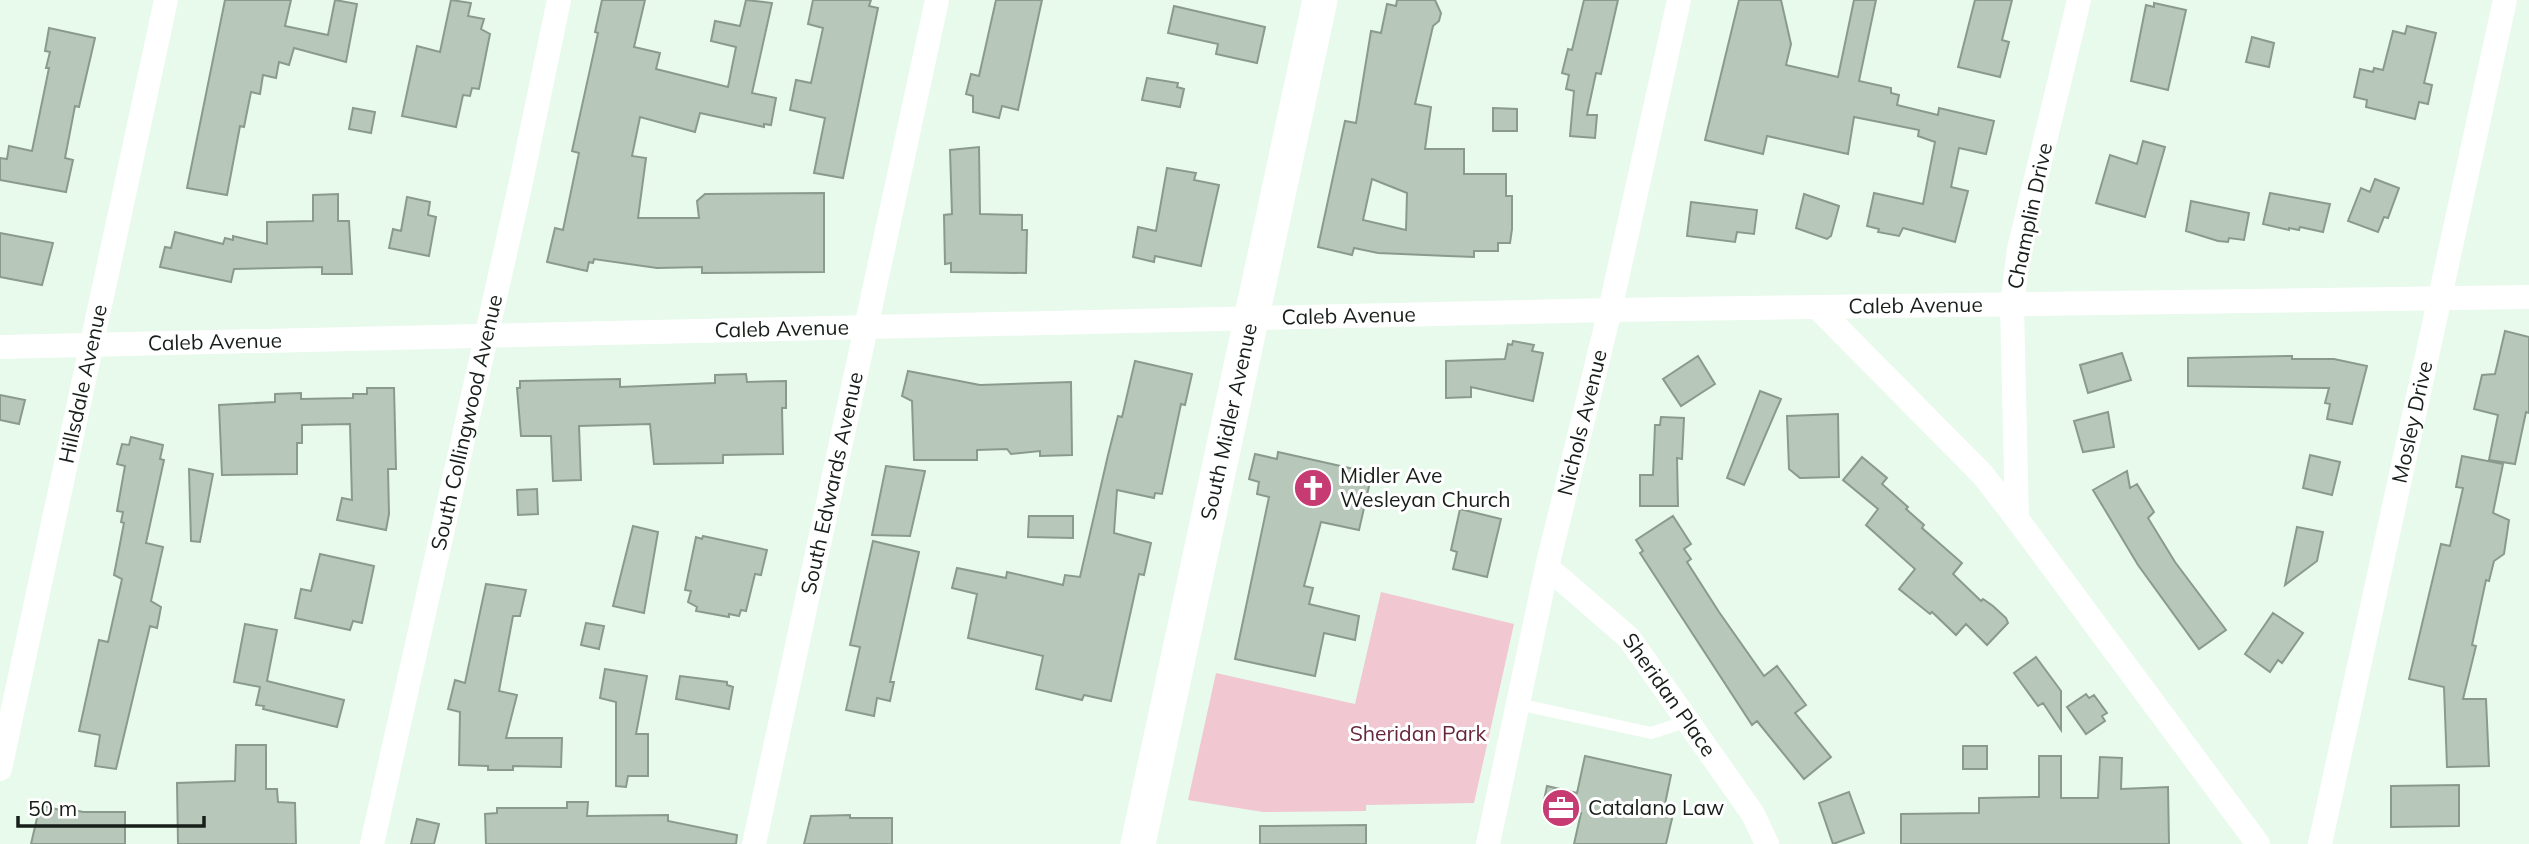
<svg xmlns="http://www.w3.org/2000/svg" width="2529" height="844" font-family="Mulish,sans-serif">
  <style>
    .green { fill: #f1c7d2 }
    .building { fill: #b7c8ba; stroke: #8a9b8e; stroke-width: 2; fill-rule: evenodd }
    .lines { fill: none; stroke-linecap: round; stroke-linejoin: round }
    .lane { stroke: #fff; stroke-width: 12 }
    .street { stroke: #fff; stroke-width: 24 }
    .secondary { stroke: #fff; stroke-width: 35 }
    .labels { text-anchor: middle; stroke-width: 6; stroke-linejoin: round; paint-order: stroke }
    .street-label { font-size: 21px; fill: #181e19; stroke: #fff }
    .poi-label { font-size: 21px; fill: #181e19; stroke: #fff; text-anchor: start }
    .park-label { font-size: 21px; fill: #67253c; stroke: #fff }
  </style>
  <rect width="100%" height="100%" fill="#e7faeb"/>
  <path class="green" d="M 1381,592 L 1514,624 L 1474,803 L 1366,805 L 1366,811 L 1263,812 L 1188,800 L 1216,673 L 1355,704 Z"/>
  <path class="building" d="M 225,0 L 291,0 L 285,26 L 328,35 L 335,0 L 357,4 L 346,62 L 294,48 L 289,65 L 279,62 L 276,78 L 263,75 L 260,94 L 251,92 L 244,127 L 240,126 L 227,195 L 187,188 Z
    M 451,0 L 471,3 L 468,16 L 484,19 L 481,29 L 490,34 L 479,89 L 472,88 L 470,96 L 463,95 L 456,127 L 402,116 L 417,46 L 440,52 Z
    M 602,0 L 645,0 L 634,47 L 660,53 L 656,69 L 728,87 L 736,47 L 711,41 L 715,21 L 740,26 L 746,0 L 772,3 L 752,93 L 776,98 L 771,125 L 764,124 L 764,127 L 700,113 L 695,132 L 640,117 L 632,156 L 646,158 L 638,218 L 699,218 L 697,201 L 705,194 L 824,193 L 824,272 L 702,273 L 702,267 L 657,268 L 594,259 L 593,263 L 589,262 L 587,271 L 547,262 L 555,228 L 563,230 L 579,153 L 572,151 L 598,33 L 595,32 Z
    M 813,0 L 871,0 L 869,6 L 878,8 L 843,178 L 814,173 L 825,118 L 790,110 L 796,80 L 811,83 L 823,28 L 808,24 Z
    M 996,0 L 1042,0 L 1018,110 L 1002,106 L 999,118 L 973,112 L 973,96 L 966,94 L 971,74 L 979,76 Z
    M 1397,0 L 1435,0 L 1441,13 L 1439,21 L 1433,26 L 1415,104 L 1431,107 L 1425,149 L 1464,149 L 1464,174 L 1506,174 L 1506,196 L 1512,196 L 1512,229 L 1510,243 L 1498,243 L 1498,251 L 1474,251 L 1474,257 L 1448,256 L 1378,253 L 1354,248 L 1352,255 L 1318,247 L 1345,121 L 1356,123 L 1371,31 L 1381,33 L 1387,4 L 1396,6 ZM 1372,179 L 1407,193 L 1406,230 L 1363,220 Z
    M 1584,0 L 1618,0 L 1601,74 L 1596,73 L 1587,115 L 1597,115 L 1595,138 L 1570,136 L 1574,91 L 1566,89 L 1569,75 L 1562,73 L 1568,49 L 1572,50 Z
    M 1739,0 L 1781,0 L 1791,44 L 1786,65 L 1838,77 L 1854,0 L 1876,0 L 1859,81 L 1891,88 L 1891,93 L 1899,95 L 1897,105 L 1938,115 L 1939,108 L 1994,121 L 1986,154 L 1959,148 L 1951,187 L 1968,191 L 1955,242 L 1903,228 L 1899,236 L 1878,232 L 1879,229 L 1867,226 L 1874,193 L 1923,204 L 1935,142 L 1918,136 L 1919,130 L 1854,117 L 1848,154 L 1767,136 L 1763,154 L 1705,140 Z
    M 1975,0 L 2012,0 L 2002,40 L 2009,42 L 2000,77 L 1958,67 Z
    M 2154,3 L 2186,10 L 2168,90 L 2131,81 L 2146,5 L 2154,7 Z
    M 1174,6 L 1265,27 L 1257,63 L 1216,54 L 1218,44 L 1168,33 Z
    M 2407,26 L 2436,33 L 2424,83 L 2432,85 L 2428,104 L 2419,102 L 2415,119 L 2366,107 L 2367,100 L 2354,97 L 2360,69 L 2373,72 L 2374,68 L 2383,70 L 2393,31 L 2405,34 Z
    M 49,28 L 95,38 L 79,107 L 75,106 L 65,158 L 73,160 L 66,192 L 0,180 L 0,158 L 7,159 L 9,146 L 32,151 L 49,68 L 46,68 L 50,52 L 45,51 Z
    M 2252,37 L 2274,43 L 2269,67 L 2246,62 Z
    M 1147,78 L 1178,83 L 1177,87 L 1184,89 L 1180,107 L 1142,100 Z
    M 353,108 L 375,112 L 371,133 L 349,129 Z
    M 1493,108 L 1517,109 L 1517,131 L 1493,131 Z
    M 2143,141 L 2165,147 L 2145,217 L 2096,203 L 2110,155 L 2137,164 Z
    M 979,147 L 980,214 L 1022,215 L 1022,230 L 1027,230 L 1026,273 L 951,272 L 951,263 L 945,264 L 944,215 L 952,214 L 950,150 Z
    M 1167,168 L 1196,173 L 1194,180 L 1219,185 L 1201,266 L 1155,256 L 1154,262 L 1133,257 L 1138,227 L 1156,231 Z
    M 2375,179 L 2399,188 L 2388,218 L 2384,217 L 2378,232 L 2348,221 L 2361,188 L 2370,192 Z
    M 2270,193 L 2330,204 L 2323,232 L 2300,227 L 2299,230 L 2289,228 L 2289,230 L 2263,224 Z
    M 338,194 L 338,221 L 349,221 L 352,274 L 322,274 L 322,267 L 234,269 L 231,282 L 160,267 L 165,247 L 171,248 L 175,232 L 223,244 L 225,238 L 233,240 L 233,236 L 267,244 L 267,222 L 313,221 L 313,195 Z
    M 1804,194 L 1839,206 L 1831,236 L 1827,239 L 1796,228 Z
    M 407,197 L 430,202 L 428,215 L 436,217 L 429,256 L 389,248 L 393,229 L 401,231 Z
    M 2191,201 L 2249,213 L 2244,240 L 2229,238 L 2228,242 L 2218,241 L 2186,231 Z
    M 1691,202 L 1757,210 L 1754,234 L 1737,232 L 1735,242 L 1687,236 Z
    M 0,233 L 53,243 L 42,285 L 0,277 Z
    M 2505,331 L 2529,337 L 2529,413 L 2526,412 L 2515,464 L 2489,460 L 2498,415 L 2474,409 L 2482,375 L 2495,374 Z
    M 1513,341 L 1534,345 L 1532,351 L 1543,353 L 1533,401 L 1471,387 L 1471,397 L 1446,398 L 1446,361 L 1505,359 L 1508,344 L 1512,345 Z
    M 2122,353 L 2131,380 L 2088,393 L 2080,365 Z
    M 1698,356 L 1715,384 L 1681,406 L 1663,379 Z
    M 2292,356 L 2292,359 L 2334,359 L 2367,366 L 2352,424 L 2327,419 L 2330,404 L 2325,403 L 2329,388 L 2188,386 L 2188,358 Z
    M 1135,361 L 1192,374 L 1185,405 L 1181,404 L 1162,494 L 1155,493 L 1154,498 L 1117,490 L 1114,533 L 1151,543 L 1144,575 L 1139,574 L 1111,701 L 1084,695 L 1082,700 L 1036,689 L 1043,656 L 968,638 L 977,594 L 952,588 L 957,568 L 1006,578 L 1007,572 L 1063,585 L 1065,575 L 1080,577 L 1108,455 L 1118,416 L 1122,417 Z
    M 908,371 L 980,385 L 1071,382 L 1072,455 L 1040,456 L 1040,451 L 1011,454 L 1007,449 L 977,450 L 977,460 L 914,460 L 912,401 L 902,396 Z
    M 746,374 L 747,382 L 786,381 L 786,408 L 782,408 L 783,454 L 723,455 L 723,463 L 654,464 L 650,424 L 579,426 L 581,480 L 553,481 L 551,436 L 521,436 L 517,388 L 520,388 L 520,381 L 620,379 L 620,387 L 715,383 L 715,375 Z
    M 367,388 L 394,388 L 396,469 L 388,469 L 389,514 L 386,530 L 337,520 L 342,498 L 352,500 L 350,424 L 302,425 L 302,443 L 297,443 L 297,474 L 222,475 L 219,405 L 275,402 L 275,394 L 301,393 L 301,399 L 353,398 L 353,394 L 367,394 Z
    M 1760,391 L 1781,399 L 1744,485 L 1727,478 Z
    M 0,395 L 25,400 L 19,424 L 0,420 Z
    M 2108,412 L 2114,447 L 2083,452 L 2074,421 Z
    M 1838,414 L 1839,477 L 1800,478 L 1789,469 L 1787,416 Z
    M 1661,417 L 1684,418 L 1682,459 L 1677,458 L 1678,506 L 1640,506 L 1640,475 L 1653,475 L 1655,425 L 1660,425 Z
    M 131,437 L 163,445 L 160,459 L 164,460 L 146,543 L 163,547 L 151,601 L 161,607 L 157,628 L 150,626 L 116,769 L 95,766 L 100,735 L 79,731 L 99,640 L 108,642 L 122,579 L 114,575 L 124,523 L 121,522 L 123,512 L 117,511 L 125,466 L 117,464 L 122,444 L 129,445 Z
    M 1278,452 L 1372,473 L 1359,530 L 1321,522 L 1304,586 L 1313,588 L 1309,604 L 1359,616 L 1355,640 L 1324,633 L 1315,676 L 1235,659 L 1269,497 L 1257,494 L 1259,482 L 1249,479 L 1255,454 L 1277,459 Z
    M 2310,455 L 2340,462 L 2332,495 L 2303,488 Z
    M 2462,456 L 2503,464 L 2493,513 L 2509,520 L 2504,554 L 2494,561 L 2489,581 L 2486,580 L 2472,645 L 2476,646 L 2463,699 L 2486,699 L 2489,766 L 2447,767 L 2444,687 L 2409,679 L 2441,544 L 2450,546 L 2463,488 L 2456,487 Z
    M 1862,457 L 1887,478 L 1882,484 L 1908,507 L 1906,509 L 1924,525 L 1922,528 L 1962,563 L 1953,574 L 1981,601 L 1983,599 L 1993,606 L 2006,618 L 2008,623 L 1987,645 L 1966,624 L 1956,635 L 1932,612 L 1930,614 L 1899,589 L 1915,569 L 1866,525 L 1878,509 L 1843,480 Z
    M 886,466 L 925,471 L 910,536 L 872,535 Z
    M 189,469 L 213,474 L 200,542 L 191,541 Z
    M 2127,471 L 2130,488 L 2137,484 L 2154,512 L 2148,518 L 2175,562 L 2226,630 L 2199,649 L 2138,565 L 2093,490 Z
    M 537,489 L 538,514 L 518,515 L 517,490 Z
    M 1460,509 L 1501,519 L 1487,577 L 1453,569 L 1457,552 L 1451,550 Z
    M 1029,516 L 1073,516 L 1073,538 L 1028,537 Z
    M 1673,516 L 1691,544 L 1684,549 L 1691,559 L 1687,562 L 1719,612 L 1764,676 L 1777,666 L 1806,705 L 1795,713 L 1831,757 L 1804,779 L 1757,721 L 1752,725 L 1640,553 L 1643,551 L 1636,540 Z
    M 633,526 L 658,532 L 644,613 L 613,606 Z
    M 2297,527 L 2323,532 L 2317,561 L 2285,585 Z
    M 703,536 L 767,550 L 761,575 L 755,574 L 746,611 L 741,610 L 739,616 L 729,614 L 729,617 L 696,611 L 697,607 L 688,602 L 691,591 L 685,590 L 696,537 L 702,539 Z
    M 873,541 L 919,552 L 890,682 L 894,682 L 890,701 L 877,698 L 874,716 L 846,710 L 860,647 L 850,645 Z
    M 320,554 L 374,566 L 362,623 L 353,621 L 350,630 L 295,618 L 301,589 L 311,591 Z
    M 486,584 L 526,590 L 520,616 L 513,616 L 499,691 L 517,695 L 506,738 L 562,738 L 561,767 L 513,766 L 513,770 L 488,770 L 488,766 L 459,765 L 460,712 L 448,709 L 455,680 L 465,683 Z
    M 2273,613 L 2303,633 L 2282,663 L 2278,660 L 2270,672 L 2245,654 Z
    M 586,623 L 604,626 L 599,649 L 581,645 Z
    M 245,624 L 277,630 L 267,681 L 344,700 L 337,727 L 263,709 L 264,706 L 256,705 L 260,687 L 234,682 Z
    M 2036,657 L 2061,691 L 2061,730 L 2043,703 L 2038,706 L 2014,673 Z
    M 605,669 L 647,676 L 636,734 L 648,734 L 648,776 L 628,776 L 626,787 L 616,786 L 616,702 L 600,698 Z
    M 680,676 L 727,682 L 727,685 L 733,687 L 729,709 L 676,699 Z
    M 2086,694 L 2089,698 L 2094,695 L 2107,713 L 2102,716 L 2105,721 L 2086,734 L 2067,707 Z
    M 236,745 L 266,745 L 266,789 L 277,789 L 278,802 L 295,803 L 296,844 L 178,844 L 177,783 L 235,781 Z
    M 1963,746 L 1987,746 L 1987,769 L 1963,769 Z
    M 1585,756 L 1671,775 L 1665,804 L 1675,806 L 1666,844 L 1574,844 L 1581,813 L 1543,805 L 1547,786 L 1577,793 Z
    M 2039,756 L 2061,756 L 2061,798 L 2098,798 L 2100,757 L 2122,758 L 2121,789 L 2168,787 L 2169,844 L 1901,844 L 1901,814 L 1979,813 L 1979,798 L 2039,797 Z
    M 2459,785 L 2459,826 L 2391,827 L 2391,786 Z
    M 1849,792 L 1864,833 L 1833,844 L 1819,803 Z
    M 567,802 L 588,802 L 587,816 L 668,815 L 668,821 L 737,835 L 736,844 L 486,844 L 485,814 L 497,813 L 497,808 L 567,808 Z
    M 40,805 L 68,812 L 69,809 L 83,812 L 125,812 L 125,844 L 31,844 Z
    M 850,815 L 850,818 L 892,818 L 892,844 L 804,844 L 811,816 Z
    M 417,819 L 439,824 L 434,844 L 411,844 Z
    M 1366,825 L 1366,844 L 1260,844 L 1260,826 Z"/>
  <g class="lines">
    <path class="lane" d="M 1518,704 L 1651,733 L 1688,721"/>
    <g class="street">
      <path d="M 2079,0 L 2019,249 L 2012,306 L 2017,519 L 2258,844"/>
      <path d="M 1818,308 L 1983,475 L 2017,519"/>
      <path id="s1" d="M 0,347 L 1610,310 L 2529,297"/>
      <path id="s2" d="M 1547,567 L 1629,638 L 1753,814 L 1767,844"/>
      <path id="s3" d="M 0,769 L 166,0"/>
      <path id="s4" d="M 372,844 L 519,191 L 559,0"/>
      <path id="s5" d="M 754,844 L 937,0"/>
      <path id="s6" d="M 1488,844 L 1547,567 L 1610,310 L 1679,0"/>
      <path id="s7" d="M 2320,844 L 2505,0"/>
    </g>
    <path class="secondary" id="s8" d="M 1138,844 L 1320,0"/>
  </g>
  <defs>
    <g id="church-disc" transform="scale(2.0125)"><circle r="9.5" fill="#c63b71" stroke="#fff"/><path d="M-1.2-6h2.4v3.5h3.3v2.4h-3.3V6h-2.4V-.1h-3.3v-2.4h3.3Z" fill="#fff"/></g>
    <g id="office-disc" transform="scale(2.0125)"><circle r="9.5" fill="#c63b71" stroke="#fff"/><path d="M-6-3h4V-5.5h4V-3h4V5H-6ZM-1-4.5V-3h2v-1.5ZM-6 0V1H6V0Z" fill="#fff"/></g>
  </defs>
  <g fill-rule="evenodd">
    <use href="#church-disc" x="1313" y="488"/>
    <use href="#office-disc" x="1561" y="808"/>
  </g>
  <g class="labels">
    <g class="street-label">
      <text transform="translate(2030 216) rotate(-78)" y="7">Champlin Drive</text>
      <text dy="7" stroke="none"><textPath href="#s1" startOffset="1916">Caleb Avenue</textPath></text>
      <text dy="7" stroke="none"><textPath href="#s1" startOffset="1349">Caleb Avenue</textPath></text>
      <text dy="7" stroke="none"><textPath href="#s1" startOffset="782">Caleb Avenue</textPath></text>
      <text dy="7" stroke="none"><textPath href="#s1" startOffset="215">Caleb Avenue</textPath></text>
      <text dy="7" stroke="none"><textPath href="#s3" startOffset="394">Hillsdale Avenue</textPath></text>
      <text dy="7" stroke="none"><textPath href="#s4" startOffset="432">South Collingwood Avenue</textPath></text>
      <text dy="7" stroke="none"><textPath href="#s8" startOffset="432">South Midler Avenue</textPath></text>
      <text dy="7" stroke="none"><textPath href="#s6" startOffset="432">Nichols Avenue</textPath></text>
      <text dy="7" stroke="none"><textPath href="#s7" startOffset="432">Mosley Drive</textPath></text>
      <text dy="7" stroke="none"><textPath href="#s5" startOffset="369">South Edwards Avenue</textPath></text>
      <text dy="7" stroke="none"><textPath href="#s2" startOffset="178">Sheridan Place</textPath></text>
    </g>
    <g class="poi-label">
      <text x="1340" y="483">Midler Ave<tspan x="1340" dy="24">Wesleyan Church</tspan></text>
      <text x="1588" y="815">Catalano Law</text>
    </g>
    <g class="park-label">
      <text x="1418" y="741">Sheridan Park</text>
    </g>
  </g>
  <path d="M18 816v10h186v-10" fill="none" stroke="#181e19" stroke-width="3.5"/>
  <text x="28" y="816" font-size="21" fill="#181e19" stroke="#ffffff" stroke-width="5" paint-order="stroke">50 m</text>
</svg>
